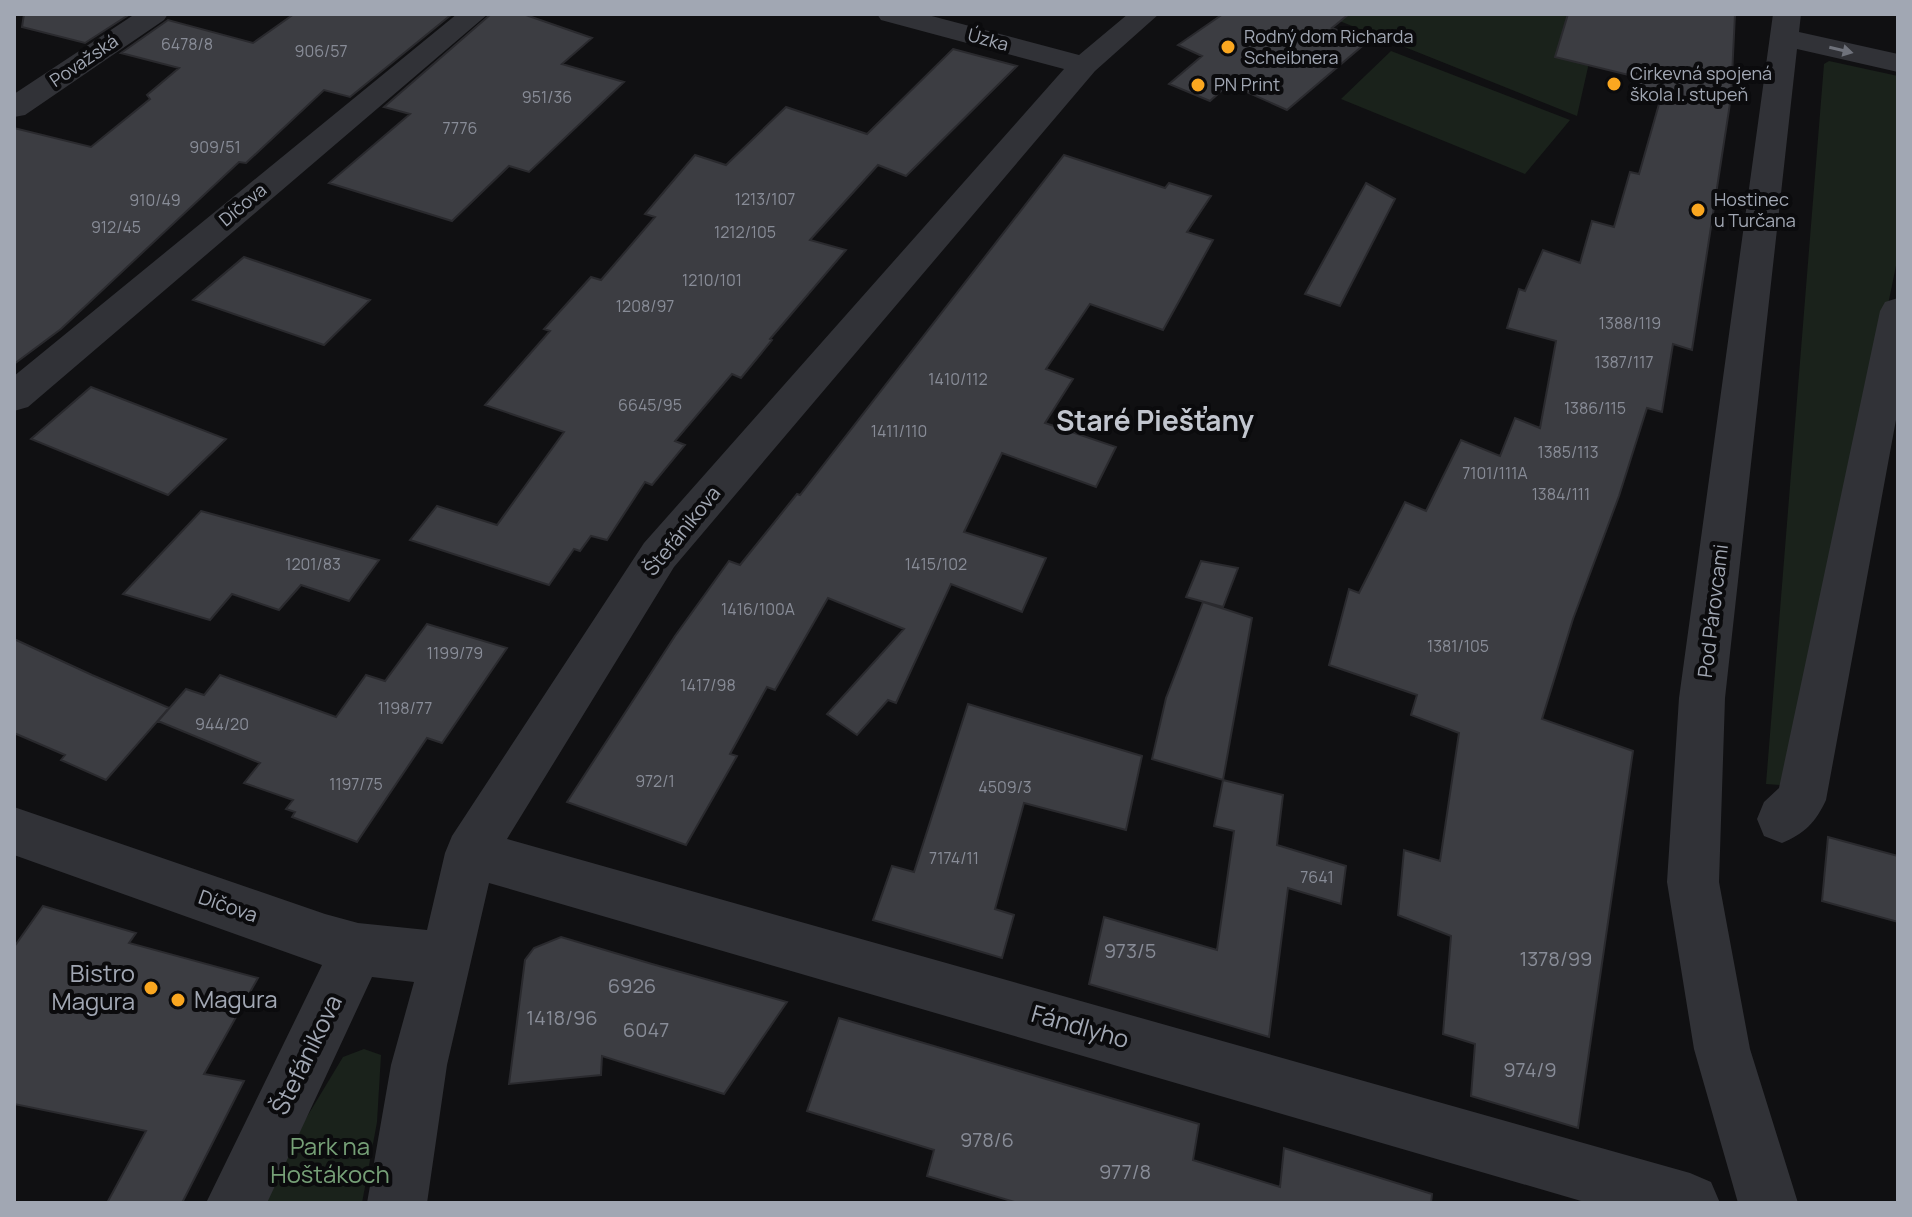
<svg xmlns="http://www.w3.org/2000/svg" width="1912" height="1217" font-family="Manrope,sans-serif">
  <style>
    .green { fill: #1a221b }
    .building { fill: #3c3d42; stroke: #2a2a2e; stroke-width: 2 }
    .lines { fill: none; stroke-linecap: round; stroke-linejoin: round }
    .street { fill: #313237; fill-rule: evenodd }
    .oneway { fill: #6f727b }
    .poi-dot { fill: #faa720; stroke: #0b0b0d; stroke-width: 3 }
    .labels { text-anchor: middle; stroke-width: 8; stroke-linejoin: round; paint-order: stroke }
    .number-label { font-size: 16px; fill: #888c97 }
    .far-poi-label { font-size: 18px; fill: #a1a7b3; stroke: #0b0b0d; text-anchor: start }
    .far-street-label { font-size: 18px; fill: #a1a7b3; stroke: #0b0b0d }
    .street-label { font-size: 20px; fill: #a1a7b3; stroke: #0b0b0d }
    .near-number-label { font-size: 20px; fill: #888c97 }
    .near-poi-label { font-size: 24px; fill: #a1a7b3; stroke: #0b0b0d; text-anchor: end }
    .near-street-label { font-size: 24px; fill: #a1a7b3; stroke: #0b0b0d }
    .near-park-label { font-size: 24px; fill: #76a077; stroke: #0b0b0d }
    .district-label { font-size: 28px; font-weight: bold; fill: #c2c6cf; stroke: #0b0b0d }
  </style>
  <rect width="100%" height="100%" fill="#101012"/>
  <path class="green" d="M 1337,14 L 1600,14 L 1577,116 L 1332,18 Z
    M 1391,51 L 1570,120 L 1525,174 L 1341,99 Z
    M 1829,61 L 1898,76 L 1898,256 L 1791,778 L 1782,785 L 1766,784 L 1824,64 Z
    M 364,1049 L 381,1055 L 377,1122 L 362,1203 L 266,1203 L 305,1120 L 343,1057 Z"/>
  <path class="building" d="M 24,14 L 130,14 L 85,43 L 22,27 Z
    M 294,14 L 452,14 L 350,97 L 324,90 L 246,163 L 239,162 L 61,329 L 14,364 L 14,128 L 91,147 L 150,99 L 147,95 L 179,68 L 121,53 L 168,20 L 253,43 Z
    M 491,14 L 523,14 L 592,38 L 562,64 L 624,82 L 529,172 L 509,166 L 452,221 L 329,183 L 410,114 L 384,107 Z
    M 1223,14 L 1349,14 L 1332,28 L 1367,42 L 1287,110 L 1229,84 L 1210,101 L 1169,84 L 1202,56 L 1178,45 Z
    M 1568,14 L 1735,14 L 1731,97 L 1692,350 L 1673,344 L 1662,412 L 1647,408 L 1619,496 L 1573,619 L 1542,719 L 1633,751 L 1578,1128 L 1471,1096 L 1475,1044 L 1443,1034 L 1451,936 L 1398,915 L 1404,850 L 1440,861 L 1459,733 L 1411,715 L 1417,695 L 1329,665 L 1349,589 L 1359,593 L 1405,502 L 1426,511 L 1461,440 L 1500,456 L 1515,418 L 1540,428 L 1556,341 L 1507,328 L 1519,289 L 1525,291 L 1543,250 L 1580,263 L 1592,221 L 1614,227 L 1630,172 L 1639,174 L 1661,97 L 1635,91 L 1637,77 L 1555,57 Z
    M 953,49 L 1017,66 L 906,176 L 878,165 L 810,240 L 846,250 L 770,339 L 772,340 L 741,378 L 732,374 L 675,441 L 685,445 L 652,485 L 645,482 L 607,540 L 591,536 L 580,551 L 574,549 L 549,585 L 410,540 L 437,506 L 497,525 L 564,432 L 485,405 L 550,331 L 544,329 L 591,277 L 601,280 L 655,217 L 645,214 L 695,155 L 726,165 L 786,107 L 867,134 Z
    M 1064,155 L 1165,188 L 1169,183 L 1211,196 L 1187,232 L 1213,240 L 1163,330 L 1090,304 L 1046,369 L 1073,379 L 1045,423 L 1116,447 L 1096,487 L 1002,453 L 964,532 L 1046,558 L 1022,612 L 951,584 L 896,703 L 888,700 L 857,735 L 827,714 L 904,629 L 828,598 L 775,690 L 767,687 L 730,754 L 737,756 L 686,845 L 567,802 L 675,636 L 729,561 L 740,565 L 797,494 L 800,495 Z
    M 1366,183 L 1395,199 L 1340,306 L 1305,294 Z
    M 244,257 L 370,300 L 324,345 L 193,300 Z
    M 91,387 L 226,439 L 168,495 L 31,439 Z
    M 201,511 L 379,560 L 349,601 L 301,585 L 279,610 L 232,594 L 210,620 L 123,594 Z
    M 1201,561 L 1238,568 L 1223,607 L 1186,597 Z
    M 1203,602 L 1252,618 L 1223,780 L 1152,759 L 1166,698 Z
    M 427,624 L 507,648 L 442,743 L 427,738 L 357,842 L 292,817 L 295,812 L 286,809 L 293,800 L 244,783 L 260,763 L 158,721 L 186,689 L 204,695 L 220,675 L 336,717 L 366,675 L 385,681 Z
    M 14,639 L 92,675 L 169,708 L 106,780 L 61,760 L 65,755 L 14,733 Z
    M 968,704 L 1142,756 L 1126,830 L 1024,803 L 995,909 L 1014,915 L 1002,958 L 873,920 L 892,866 L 914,872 Z
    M 1223,780 L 1283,795 L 1277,845 L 1346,866 L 1341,904 L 1288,888 L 1269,1037 L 1089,984 L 1104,917 L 1217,950 L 1234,831 L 1214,826 Z
    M 1828,837 L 1898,856 L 1898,922 L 1822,901 Z
    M 43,906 L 136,933 L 129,943 L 258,978 L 204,1074 L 244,1081 L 182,1203 L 107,1203 L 146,1131 L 14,1104 L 14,947 Z
    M 561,937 L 652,964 L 787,1002 L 724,1094 L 602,1056 L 601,1075 L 509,1084 L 525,960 L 534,948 Z
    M 839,1018 L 1199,1124 L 1193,1160 L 1280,1187 L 1284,1148 L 1432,1194 L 1431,1203 L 1018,1203 L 927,1176 L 934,1150 L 807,1111 Z"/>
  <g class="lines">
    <path class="street" d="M 135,14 L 168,14 L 164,20 L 25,115 L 14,117 L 14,94 Z
      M 457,14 L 488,14 L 28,407 L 14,411 L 14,376 Z
      M 877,14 L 924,14 L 1079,55 L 1128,14 L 1159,14 L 1095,71 L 674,567 L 507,839 L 1690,1173 L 1711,1182 L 1720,1203 L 1588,1203 L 489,883 L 447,1065 L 427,1203 L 367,1203 L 391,1065 L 414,982 L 372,977 L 267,1203 L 206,1203 L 322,965 L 14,855 L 14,807 L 325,914 L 358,923 L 427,930 L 445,853 L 452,836 L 644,543 L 1064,69 L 881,20 Z
      M 1773,14 L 1801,14 L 1799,32 L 1898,54 L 1898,72 L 1797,49 L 1725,698 L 1719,882 L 1750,1049 L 1798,1203 L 1738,1203 L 1694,1049 L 1667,882 L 1679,698 Z
      M 1898,298 L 1898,409 L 1826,800 C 1816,822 1804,834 1782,843 L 1764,836 L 1757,819 L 1764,802 L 1779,788 L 1880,311 L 1885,302 Z"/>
  </g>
  <defs><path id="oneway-solid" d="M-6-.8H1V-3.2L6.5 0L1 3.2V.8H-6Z" transform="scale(2)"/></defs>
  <use class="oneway" href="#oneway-solid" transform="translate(1841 50) rotate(13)"/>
  <g class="poi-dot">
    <circle cx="1228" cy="47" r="8"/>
    <circle cx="1614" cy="84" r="8"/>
    <circle cx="1198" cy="85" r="8"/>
    <circle cx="1698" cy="210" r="8"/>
    <circle cx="151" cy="988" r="8"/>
    <circle cx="178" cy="1000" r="8"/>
  </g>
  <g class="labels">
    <g class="number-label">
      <text x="187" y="50">6478/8</text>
      <text x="321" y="57">906/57</text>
      <text x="547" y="103">951/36</text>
      <text x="460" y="134">7776</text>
      <text x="215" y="153">909/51</text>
      <text x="765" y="205">1213/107</text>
      <text x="155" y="206">910/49</text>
      <text x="116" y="233">912/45</text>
      <text x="745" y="238">1212/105</text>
      <text x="712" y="286">1210/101</text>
      <text x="645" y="312">1208/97</text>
      <text x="1630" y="329">1388/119</text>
      <text x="1624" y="368">1387/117</text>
      <text x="958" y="385">1410/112</text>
      <text x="650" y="411">6645/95</text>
      <text x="1595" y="414">1386/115</text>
      <text x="899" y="437">1411/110</text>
      <text x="1568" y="458">1385/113</text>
      <text x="1495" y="479">7101/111A</text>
      <text x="1561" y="500">1384/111</text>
      <text x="313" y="570">1201/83</text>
      <text x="936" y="570">1415/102</text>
      <text x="758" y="615">1416/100A</text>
      <text x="1458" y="652">1381/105</text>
      <text x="455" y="659">1199/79</text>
      <text x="708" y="691">1417/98</text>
      <text x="405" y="714">1198/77</text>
      <text x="222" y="730">944/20</text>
      <text x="655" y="787">972/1</text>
      <text x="356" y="790">1197/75</text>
      <text x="1005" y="793">4509/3</text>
      <text x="954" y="864">7174/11</text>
      <text x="1317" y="883">7641</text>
    </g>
    <g class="far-poi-label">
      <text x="1244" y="43">Rodný dom Richarda<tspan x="1244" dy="21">Scheibnera</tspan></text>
      <text x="1630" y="80">Cirkevná spojená<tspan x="1630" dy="21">škola I. stupeň</tspan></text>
      <text x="1214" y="91">PN Print</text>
      <text x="1714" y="206">Hostinec<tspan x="1714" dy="21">u Turčana</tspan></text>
    </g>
    <g class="far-street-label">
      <text transform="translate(988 40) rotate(15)" y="6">Úzka</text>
      <text transform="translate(84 61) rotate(-34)" y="6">Považská</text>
      <text transform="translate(243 205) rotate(-40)" y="6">Díčova</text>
    </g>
    <g class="street-label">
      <text transform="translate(682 531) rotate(-51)" y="7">Štefánikova</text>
      <text transform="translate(1713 611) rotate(-83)" y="7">Pod Párovcami</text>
      <text transform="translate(228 906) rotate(19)" y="7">Díčova</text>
    </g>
    <g class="near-number-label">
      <text x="1130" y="958">973/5</text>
      <text x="1556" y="966">1378/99</text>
      <text x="632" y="993">6926</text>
      <text x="562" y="1025">1418/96</text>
      <text x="646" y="1037">6047</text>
      <text x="1530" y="1077">974/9</text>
      <text x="987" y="1147">978/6</text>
      <text x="1125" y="1179">977/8</text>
    </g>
    <g class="near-poi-label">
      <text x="135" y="982">Bistro<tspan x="135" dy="28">Magura</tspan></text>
      <text x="194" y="1008" text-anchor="start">Magura</text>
    </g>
    <g class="near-street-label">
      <text transform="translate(1080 1027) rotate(16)" y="8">Fándlyho</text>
      <text transform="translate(307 1055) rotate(-64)" y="8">Štefánikova</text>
    </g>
    <g class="near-park-label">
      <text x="330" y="1155">Park na<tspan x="330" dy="28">Hoštákoch</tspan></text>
    </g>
    <g class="district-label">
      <text x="1155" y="431">Staré Piešťany</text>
    </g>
  </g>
  <rect width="1912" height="1217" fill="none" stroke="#a1a7b3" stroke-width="32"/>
</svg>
